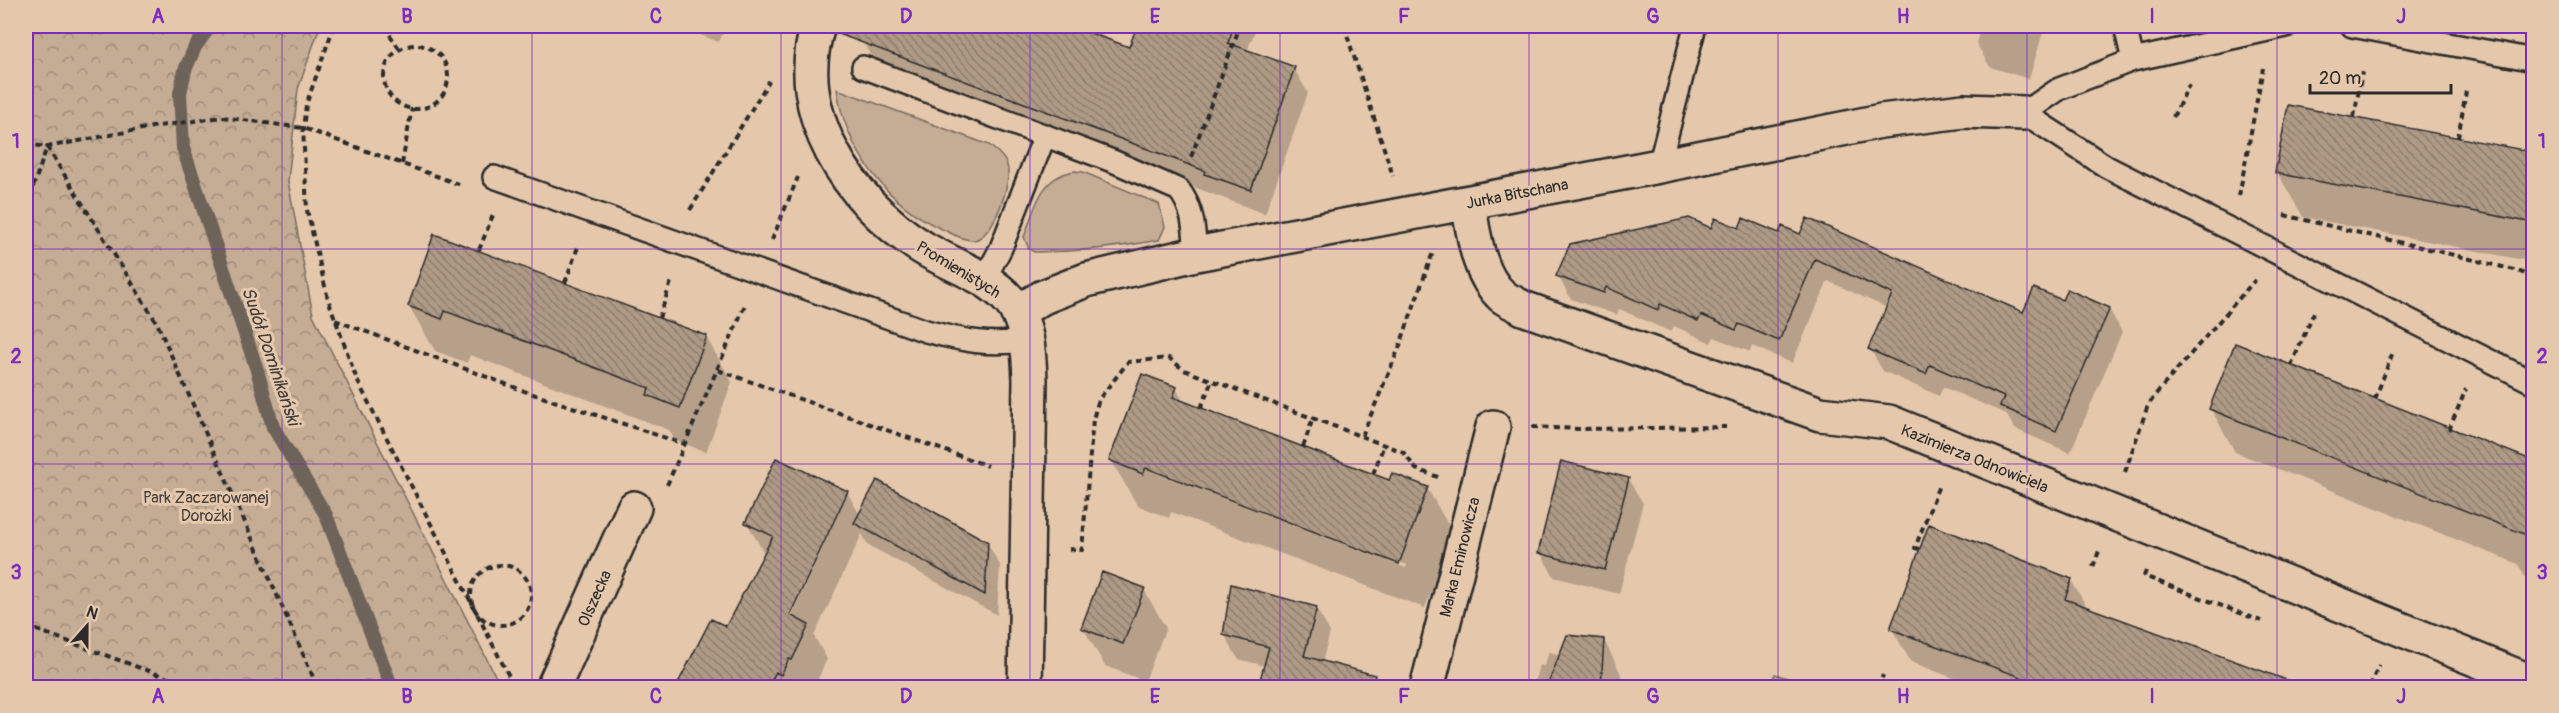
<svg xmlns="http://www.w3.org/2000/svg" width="2559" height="713" font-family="Pangolin,sans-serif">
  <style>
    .green { fill: #c4ac95; stroke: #786c60; stroke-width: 1.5 }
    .park { fill: url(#park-crowns); stroke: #786c60; stroke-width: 1.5 }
    .shadow { fill: #0003; fill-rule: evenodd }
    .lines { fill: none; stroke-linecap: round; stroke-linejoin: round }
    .stream { stroke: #6d6359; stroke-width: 14 }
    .building { fill: url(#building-back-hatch); stroke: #2b2b2b; stroke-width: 1.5 }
    .service-casing { stroke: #2b2b2b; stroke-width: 26 }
    .minor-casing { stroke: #2b2b2b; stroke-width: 38 }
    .path { stroke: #2b2b2b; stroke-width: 4; stroke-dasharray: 6 4.5; stroke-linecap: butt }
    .service { stroke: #e5c8ac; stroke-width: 21 }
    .minor { stroke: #e5c8ac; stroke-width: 33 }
    .grid { fill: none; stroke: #7b2cbf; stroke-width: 1.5; stroke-opacity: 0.55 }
    .labels { text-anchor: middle; stroke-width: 6; stroke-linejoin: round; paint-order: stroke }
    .street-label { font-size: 16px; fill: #2b2b2b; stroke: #e5c8ac }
    .park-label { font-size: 16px; fill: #423e3b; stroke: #e5c8ac }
    .water-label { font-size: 18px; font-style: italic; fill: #413e3a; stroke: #e5c8ac }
    .neatline { fill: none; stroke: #7b2cbf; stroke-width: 2 }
    .grid-label { font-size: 20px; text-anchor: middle; font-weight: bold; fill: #7b2cbf }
  </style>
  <defs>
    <pattern id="park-crowns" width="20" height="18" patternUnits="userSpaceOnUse" patternTransform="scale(1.5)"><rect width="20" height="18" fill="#c4ac95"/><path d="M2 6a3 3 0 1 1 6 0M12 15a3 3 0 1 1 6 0" fill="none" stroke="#9f8c7a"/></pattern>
    <pattern id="building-back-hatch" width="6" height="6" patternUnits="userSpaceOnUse" patternTransform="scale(1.5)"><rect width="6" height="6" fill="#af9a86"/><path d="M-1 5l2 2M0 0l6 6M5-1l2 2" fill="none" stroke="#8f7e6e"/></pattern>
  </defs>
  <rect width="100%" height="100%" fill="#e5c8ac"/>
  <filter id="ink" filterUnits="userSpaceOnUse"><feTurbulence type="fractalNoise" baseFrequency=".0167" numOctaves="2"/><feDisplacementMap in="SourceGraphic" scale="12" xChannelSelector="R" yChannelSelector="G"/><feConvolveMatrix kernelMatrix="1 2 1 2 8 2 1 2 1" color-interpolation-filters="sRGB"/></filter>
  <g filter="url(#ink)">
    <path class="green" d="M 837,89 L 989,145 C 996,151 1004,156 1007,165 C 1013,182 993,238 974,240 C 964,241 952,234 944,230 C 888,206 845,149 837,89 Z
      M 1075,171 L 1083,172 L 1159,204 L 1165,227 L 1159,240 C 1117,248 1077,252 1034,252 L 1029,249 L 1024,237 C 1035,208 1040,176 1075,171 Z
      M 1775,674 L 1815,687 L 1770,687 Z"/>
    <path class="park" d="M 26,26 L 306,26 L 319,29 L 298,89 L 288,181 L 313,315 L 501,687 L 26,687 Z"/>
    <path class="shadow" d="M 685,26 L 726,26 L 719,42 L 687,30 Z
      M 869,26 L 1066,26 L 1130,49 L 1139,26 L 1257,26 L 1247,51 L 1294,69 L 1308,93 L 1265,214 L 877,67 L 863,42 Z
      M 1660,26 L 1682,26 L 1679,33 Z
      M 1981,26 L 2045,26 L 2029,79 L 1990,67 L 1976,43 Z
      M 2534,153 L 2534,262 L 2303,217 L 2277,172 Z
      M 1712,230 L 1740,230 L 1780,235 L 2024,314 L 2063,302 L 2109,309 L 2122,332 L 2070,453 L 2015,429 L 2006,414 L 1943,387 L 1939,396 L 1883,371 L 1870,349 L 1887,308 L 1828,281 L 1792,363 L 1752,346 L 1750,352 L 1714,337 L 1711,343 L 1674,326 L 1671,332 L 1619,309 L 1617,315 L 1571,299 L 1558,276 Z
      M 409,306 L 706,337 L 732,382 L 706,452 L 675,440 L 669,430 L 470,355 L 467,363 L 435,351 Z
      M 1176,388 L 1184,403 L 1390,482 L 1427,488 L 1453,533 L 1425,608 L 1171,512 L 1169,518 L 1137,505 L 1111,460 ZM 1148,467 L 1407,565 L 1406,568 L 1148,470 Z
      M 2211,409 L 2534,463 L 2534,594 L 2518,564 L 2235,452 Z
      M 1628,479 L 1643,503 L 1619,594 L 1554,577 L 1540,552 Z
      M 847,492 L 860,515 L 987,543 L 1000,565 L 997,615 L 868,545 L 862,534 L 814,636 L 827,659 L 814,688 L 677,688 L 712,621 L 727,628 L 765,555 L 747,523 ZM 837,510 L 840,510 L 788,623 L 785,622 Z
      M 2071,580 L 2088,609 L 2303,688 L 1980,688 L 1911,662 L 1892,629 Z
      M 1144,590 L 1166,628 L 1145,681 L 1105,666 L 1083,628 Z
      M 1316,608 L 1330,632 L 1322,663 L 1346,688 L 1259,688 L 1265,666 L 1238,659 L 1224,634 Z
      M 1604,640 L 1628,688 L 1533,688 L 1539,665 L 1544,666 L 1549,652 L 1561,655 Z
      M 2359,684 L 2369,688 L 2358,688 Z"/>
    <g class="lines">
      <path class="stream" d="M 210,26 L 195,47 L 185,70 L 180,93 L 183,148 L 257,370 L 273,427 L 326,515 L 392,688"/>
    </g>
    <path class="building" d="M 836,26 L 1071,26 L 1129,47 L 1137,26 L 1234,26 L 1228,43 L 1295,67 L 1251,190 L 1204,174 L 1205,171 L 1161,154 L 836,33 Z
      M 2288,105 L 2534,152 L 2534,223 L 2275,173 Z
      M 1689,218 L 1711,228 L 1715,218 L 1739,228 L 1743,218 L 1779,233 L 1782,226 L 1800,234 L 1807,218 L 2023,312 L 2034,288 L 2062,300 L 2067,289 L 2110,308 L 2056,431 L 2000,406 L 2004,397 L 1930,365 L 1926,374 L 1868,349 L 1892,294 L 1815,259 L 1779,341 L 1739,324 L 1736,330 L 1701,315 L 1698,321 L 1660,304 L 1658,310 L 1606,287 L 1604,293 L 1556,276 L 1570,244 Z
      M 434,234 L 707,336 L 680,408 L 647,395 L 649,388 L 445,311 L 442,319 L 408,306 Z
      M 2235,343 L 2534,461 L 2534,538 L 2209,409 Z
      M 1142,374 L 1177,387 L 1173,397 L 1389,480 L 1392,473 L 1428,487 L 1399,564 L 1146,468 L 1143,474 L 1109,460 Z
      M 776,458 L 848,491 L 790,615 L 809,625 L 792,660 L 789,659 L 781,675 L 776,672 L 768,687 L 676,687 L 711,619 L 726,626 L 773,536 L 745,523 Z
      M 1561,461 L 1629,478 L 1605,570 L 1538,553 Z
      M 877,480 L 988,542 L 985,595 L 854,523 Z
      M 1929,524 L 2072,579 L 2065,599 L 2295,683 L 2294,687 L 2048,687 L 1890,629 Z
      M 1102,572 L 1145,588 L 1123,644 L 1081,628 Z
      M 1231,584 L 1317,607 L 1304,656 L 1375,675 L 1373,687 L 1258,687 L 1269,647 L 1223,635 Z
      M 1567,635 L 1604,639 L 1601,687 L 1547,687 Z"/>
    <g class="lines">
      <g class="service-casing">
        <path id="service" d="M 2125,26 L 2133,60
          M 2286,26 L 2133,60 L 2059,89 L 2024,113 L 2107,167 L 2534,383
          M 2352,26 L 2534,60
          M 863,67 L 1115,162 L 1179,190 C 1194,209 1194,231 1196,254
          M 1659,166 L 1695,26
          M 494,177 L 926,331 C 961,340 991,347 1027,340
          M 984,280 L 1001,248 L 1045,135"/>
      </g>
      <g class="minor-casing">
        <path id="minor" d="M 818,26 C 790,112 849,201 920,246 C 949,265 987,274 1010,301 C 1028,322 1029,353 1030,380 L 1025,688
          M 1468,203 C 1474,233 1477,273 1502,296 C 1508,301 1517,304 1523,308 L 1820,414 L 1889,422 L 2534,683
          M 1017,312 L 1043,297 L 1086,280 L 1196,254 L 1659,166 L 1881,121 L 1963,111 L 2024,113
          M 553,688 L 634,508
          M 1427,688 L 1493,427"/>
      </g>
      <path class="path" d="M 334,26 L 306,105 L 303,128 L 307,210 L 328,299 L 357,380 L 512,682
        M 384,26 L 400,50
        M 1107,26 L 1115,29
        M 1344,26 L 1393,176
        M384 77a32 32 0 1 1 64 0a32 32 0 1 1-64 0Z
        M 2173,117 L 2189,85
        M 2354,117 L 2362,72
        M 2458,138 L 2466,91
        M 26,144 L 47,147 L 157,323 L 318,688
        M 1191,157 L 1240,26
        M 402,164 L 412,108
        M 2239,196 L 2263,68
        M 26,207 L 47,147 L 152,127 L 222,117 L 303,128 L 461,185
        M 690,210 L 769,81
        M 2284,215 C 2362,234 2441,251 2518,271 L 2534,278
        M 772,240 L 798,177
        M 479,250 L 493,215
        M 565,283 L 579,244
        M 659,318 L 672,279
        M 335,320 L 527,392 L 684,444
        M 2291,366 L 2314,312
        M 718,370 L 988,466
        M 2375,399 L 2393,352
        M 1201,408 L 1212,380
        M 1532,427 L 1579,429 L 1726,427
        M 2449,430 L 2466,389
        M 1362,436 L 1399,348 L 1433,252
        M 1303,447 L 1313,418
        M 2125,472 L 2147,408 L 2155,395 L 2255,280
        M 1373,474 L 1384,445
        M 667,485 L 745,305
        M 1069,549 L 1082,550 L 1093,419 L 1099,399 L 1128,362 L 1169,358 L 1184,370 L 1403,452 L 1416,469 L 1438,477
        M 1919,549 L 1915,548 L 1939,485
        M471 595a30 30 0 1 1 60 0a30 30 0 1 1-60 0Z
        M 2093,567 L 2099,551
        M 2146,571 L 2144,576 L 2261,621
        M 26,626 L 195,688
        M 2370,686 L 2379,665
        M 1878,688 L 1883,675"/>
      <use href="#service" class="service"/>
      <use href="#minor" class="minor"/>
    </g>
  </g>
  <path class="grid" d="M 282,26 L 282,688M 532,26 L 532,688M 781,26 L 781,688M 1030,26 L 1030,688M 1280,26 L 1280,688M 1529,26 L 1529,688M 1778,26 L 1778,688M 2027,26 L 2027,688M 2277,26 L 2277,688M 26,249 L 2534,249M 26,464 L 2534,464"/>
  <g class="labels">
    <g class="street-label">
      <text transform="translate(1517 193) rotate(-11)" y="6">Jurka Bitschana</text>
      <text transform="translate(959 269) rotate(31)" y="6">Promienistych</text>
      <text transform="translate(1975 458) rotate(22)" y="6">Kazimierza Odnowiciela</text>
      <text transform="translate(1459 557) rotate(-76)" y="6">Marka Eminowicza</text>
      <text transform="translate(594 598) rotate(-66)" y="6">Olszecka</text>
    </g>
    <g class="park-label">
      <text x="206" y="503">Park Zaczarowanej<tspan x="206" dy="18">Dorożki</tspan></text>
    </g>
    <g class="water-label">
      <text transform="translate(271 356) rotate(71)" y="6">Sudół Dominikański</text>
    </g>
  </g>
  <rect width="2559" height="713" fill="none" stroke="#e5c8ac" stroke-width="66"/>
  <g transform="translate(87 626) rotate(21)" stroke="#e5c8ac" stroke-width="4.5" paint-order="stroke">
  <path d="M0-4.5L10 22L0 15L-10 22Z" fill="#2b2b2b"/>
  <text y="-9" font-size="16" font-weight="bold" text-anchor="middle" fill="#2b2b2b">N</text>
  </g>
  <path d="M2310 84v9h141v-9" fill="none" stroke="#2b2b2b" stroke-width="3"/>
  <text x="2319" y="84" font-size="18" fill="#2b2b2b" stroke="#e5c8ac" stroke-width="4.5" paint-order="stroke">20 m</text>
  <rect x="33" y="33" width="2493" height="647" class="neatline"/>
  <g class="grid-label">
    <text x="158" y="23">A</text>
    <text x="407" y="23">B</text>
    <text x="656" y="23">C</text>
    <text x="906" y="23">D</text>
    <text x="1155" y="23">E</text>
    <text x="1404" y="23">F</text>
    <text x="1653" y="23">G</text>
    <text x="1903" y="23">H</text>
    <text x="2152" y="23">I</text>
    <text x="2401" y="23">J</text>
    <text x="16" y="148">1</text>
    <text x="2542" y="148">1</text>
    <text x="16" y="363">2</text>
    <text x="2542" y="363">2</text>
    <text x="16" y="579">3</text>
    <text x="2542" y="579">3</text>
    <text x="158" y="703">A</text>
    <text x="407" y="703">B</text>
    <text x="656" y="703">C</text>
    <text x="906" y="703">D</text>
    <text x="1155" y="703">E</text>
    <text x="1404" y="703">F</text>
    <text x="1653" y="703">G</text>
    <text x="1903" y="703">H</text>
    <text x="2152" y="703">I</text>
    <text x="2401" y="703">J</text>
  </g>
</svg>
